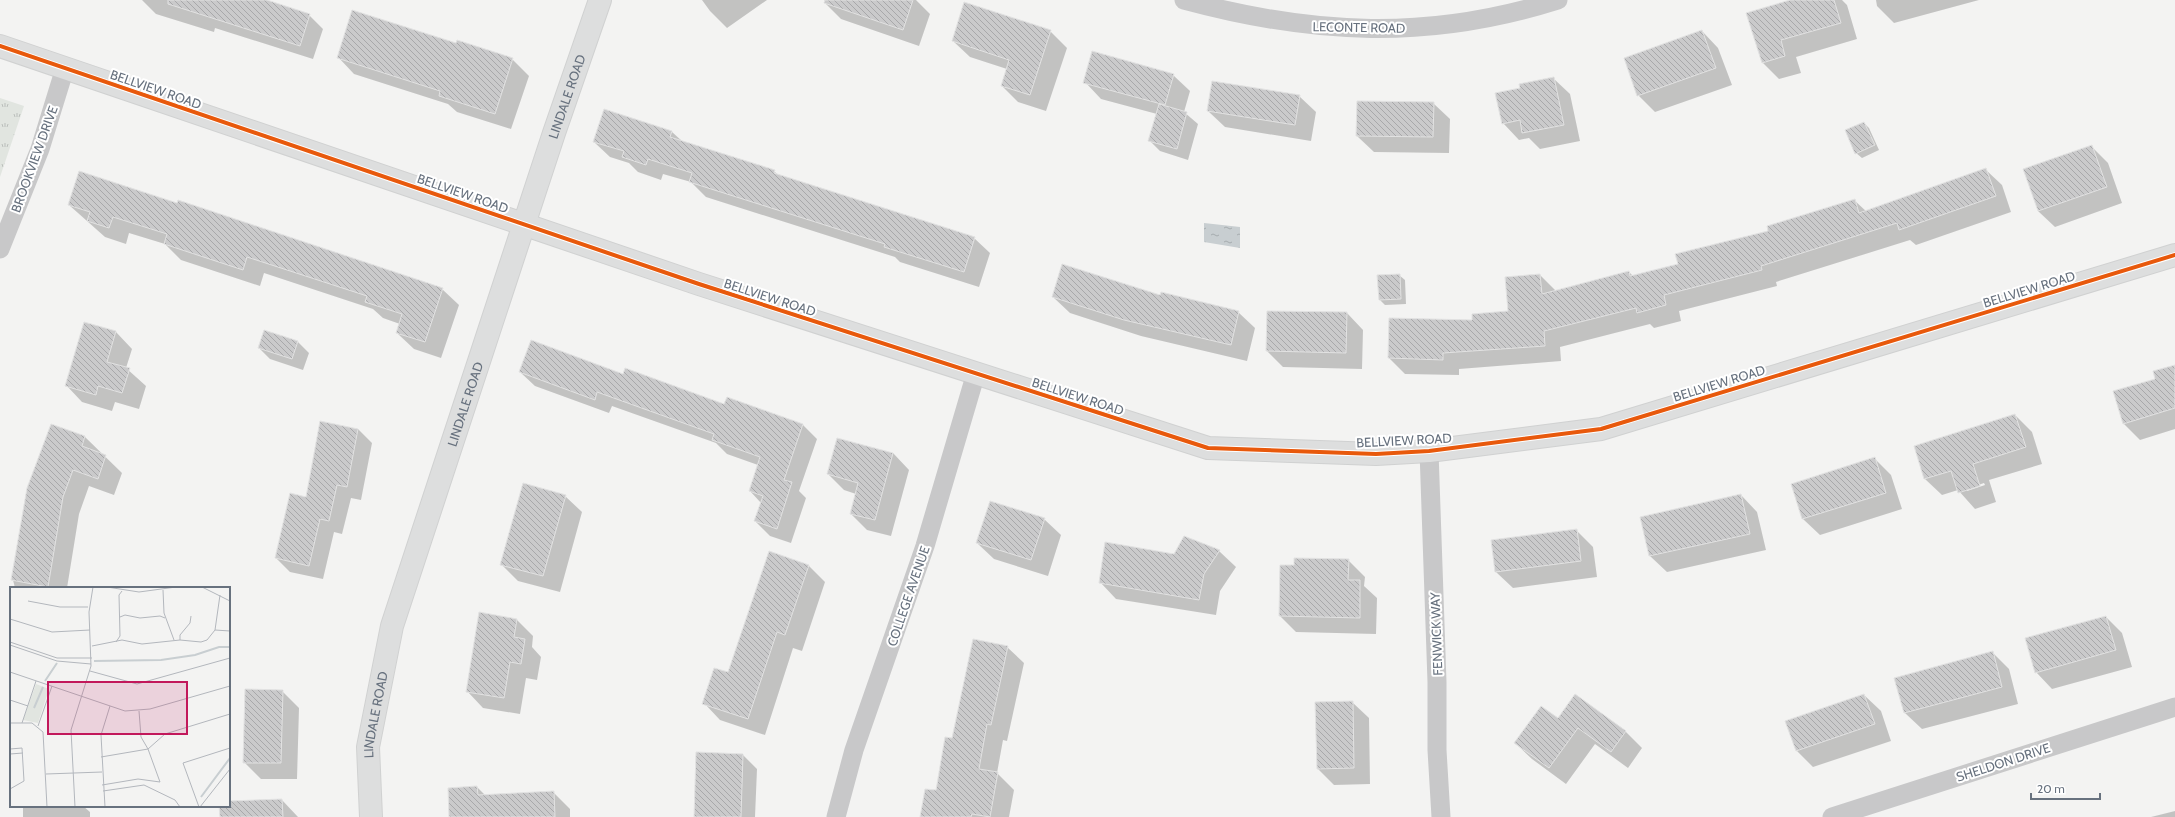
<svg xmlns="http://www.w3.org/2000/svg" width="2175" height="817" font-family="Cabin,sans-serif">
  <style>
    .park { fill: url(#park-tufts) }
    .water { fill: url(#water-ripples) }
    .shadow { fill: #0003; fill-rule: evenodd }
    .building { fill: url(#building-back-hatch); stroke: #e2e2e2 }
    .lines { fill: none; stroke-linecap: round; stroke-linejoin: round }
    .secondary-casing { stroke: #d0d1d1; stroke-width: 24 }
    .street { stroke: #c8c8c9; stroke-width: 19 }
    .secondary { stroke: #dddede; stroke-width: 22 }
    .cycleway-casing { stroke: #fff; stroke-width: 6 }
    .cycleway { stroke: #e8590c; stroke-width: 4 }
    .labels { text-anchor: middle; stroke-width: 4; stroke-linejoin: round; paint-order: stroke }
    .street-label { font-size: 13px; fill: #67717e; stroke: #fff }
    .inset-river { fill: none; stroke: #c8ced1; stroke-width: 2 }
    .inset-road { fill: none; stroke: #b3b7bd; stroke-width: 1 }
    .view { fill: #c2185b; fill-opacity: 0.15; stroke: #c2185b; stroke-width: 2 }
    .inset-edge { fill: none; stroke: #67717e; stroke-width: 2 }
  </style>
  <defs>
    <pattern id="park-tufts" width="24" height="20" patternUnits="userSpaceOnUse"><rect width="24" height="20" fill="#e1e5e0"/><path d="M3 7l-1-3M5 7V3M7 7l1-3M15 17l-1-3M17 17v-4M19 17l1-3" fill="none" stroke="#babebb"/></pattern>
    <pattern id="water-ripples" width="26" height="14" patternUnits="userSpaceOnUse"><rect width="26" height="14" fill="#c8ced1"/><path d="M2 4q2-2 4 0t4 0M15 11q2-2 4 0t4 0" fill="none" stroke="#a6acaf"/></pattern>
    <pattern id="building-back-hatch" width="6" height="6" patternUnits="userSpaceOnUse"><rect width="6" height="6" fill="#cacacb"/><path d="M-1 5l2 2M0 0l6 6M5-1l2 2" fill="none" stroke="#a8a8aa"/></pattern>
  </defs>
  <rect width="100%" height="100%" fill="#f3f3f2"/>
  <path class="park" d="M 0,98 L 24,106 L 0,177 Z"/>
  <path class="water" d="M 1204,223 L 1240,227 L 1240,248 L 1204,242 Z"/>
  <path class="shadow" d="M 142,0 L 262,0 L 309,15 L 323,29 L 313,59 L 215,28 L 214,32 L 156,14 Z
    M 702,0 L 767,0 L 727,28 L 710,11 Z
    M 825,0 L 916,0 L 930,14 L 919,46 L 841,19 L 824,2 Z
    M 1793,0 L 1842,0 L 1847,5 L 1857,39 L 1796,57 L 1801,73 L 1779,79 L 1763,63 Z
    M 1876,0 L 1979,0 L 1894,23 L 1877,6 Z
    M 1050,31 L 1067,48 L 1046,111 L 1018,102 L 1002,86 L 1007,69 L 970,57 L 953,41 Z
    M 1702,31 L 1718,48 L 1732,85 L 1655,112 L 1638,95 Z
    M 457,44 L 512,59 L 529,76 L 511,129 L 457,112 L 448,104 L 354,74 L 338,57 Z
    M 1173,75 L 1190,91 L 1184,112 L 1198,124 L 1188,160 L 1160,151 L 1149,140 L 1157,114 L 1101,99 L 1085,82 Z
    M 1553,78 L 1570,94 L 1580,141 L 1540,149 L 1529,138 L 1519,140 L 1503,123 L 1521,89 Z
    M 1299,96 L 1316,112 L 1311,141 L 1225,127 L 1208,111 Z
    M 1433,103 L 1450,119 L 1449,153 L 1374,152 L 1357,136 Z
    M 604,110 L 672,132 L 682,141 L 774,171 L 779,176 L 974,238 L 990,253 L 979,287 L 900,262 L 895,257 L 706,197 L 691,182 L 663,174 L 661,180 L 638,172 L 629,163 L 610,157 L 594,142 Z
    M 1864,123 L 1869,128 L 1879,150 L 1862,158 L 1856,153 Z
    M 2091,146 L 2108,163 L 2122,203 L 2055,227 L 2038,211 Z
    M 1986,170 L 2002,185 L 2011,212 L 1916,245 L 1910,240 L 1776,282 L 1777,286 L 1679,311 L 1681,321 L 1654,328 L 1650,324 L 1560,347 L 1561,361 L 1459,369 L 1459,375 L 1405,374 L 1389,358 L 1390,319 L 1474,321 L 1509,312 L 1540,275 L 1556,291 L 1629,272 L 1633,276 L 1679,265 L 1854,200 L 1867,212 Z
    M 69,205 L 442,289 L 459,305 L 441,358 L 414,349 L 397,333 L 400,324 L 383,318 L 373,309 L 264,273 L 260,286 L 181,260 L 165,244 L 129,233 L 126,244 L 105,237 Z
    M 1399,275 L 1405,280 L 1406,304 L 1385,305 L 1380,300 Z
    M 1053,297 L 1161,297 L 1238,312 L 1255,328 L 1247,361 L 1141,336 L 1070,313 Z
    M 1347,313 L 1363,330 L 1362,369 L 1283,367 L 1267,351 Z
    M 264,331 L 298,342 L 309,353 L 303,370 L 270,359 L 259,348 Z
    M 116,332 L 132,349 L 126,368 L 146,386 L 139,409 L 115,402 L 112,411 L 82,402 L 66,385 Z
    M 2175,366 L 2175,429 L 2140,440 L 2123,423 L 2157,379 Z
    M 520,372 L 623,375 L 725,405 L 803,425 L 817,439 L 799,491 L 806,498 L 791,543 L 770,536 L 755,521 L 761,503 L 750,491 L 758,465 L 727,454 L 716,443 L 612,406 L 609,413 L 535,386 Z
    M 2015,415 L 2032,432 L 2042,464 L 1989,480 L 1996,502 L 1975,509 L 1958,490 L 1942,495 L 1925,479 L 1915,447 ZM 1984,483 L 1985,485 L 1967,491 L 1967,489 Z
    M 51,425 L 85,437 L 122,473 L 114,495 L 89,486 L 79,514 L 67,588 L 15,588 L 13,580 Z
    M 358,429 L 372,443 L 361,500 L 351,498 L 342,534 L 334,532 L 323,579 L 290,572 L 276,558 L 307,498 Z
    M 893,453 L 909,470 L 891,536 L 867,530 L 851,514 L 856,494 L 844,490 L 828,474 Z
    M 1875,459 L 1891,475 L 1902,509 L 1820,535 L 1803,519 L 1793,484 Z
    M 1741,495 L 1757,512 L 1766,550 L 1667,572 L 1650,556 Z
    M 565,496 L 582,512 L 560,592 L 518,581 L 501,564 Z
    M 1044,519 L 1061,535 L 1048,576 L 994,559 L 977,543 Z
    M 1576,530 L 1593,547 L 1597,577 L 1513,588 L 1496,572 Z
    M 1219,551 L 1236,567 L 1220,591 L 1216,615 L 1116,599 L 1100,582 L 1174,555 Z
    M 1348,560 L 1365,577 L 1364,586 L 1377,598 L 1376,634 L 1296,632 L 1280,616 L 1295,566 Z
    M 808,565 L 825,582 L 802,651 L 793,648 L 765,735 L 720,720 L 704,703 Z
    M 480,614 L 517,620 L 533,636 L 532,647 L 541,657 L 537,680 L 526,678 L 520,714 L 483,708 L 467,691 Z
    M 2106,617 L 2122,633 L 2132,667 L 2052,689 L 2036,672 Z
    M 1007,647 L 1024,663 L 1007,741 L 1003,740 L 997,773 L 1014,790 L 1009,817 L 921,817 L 937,791 L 953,739 Z
    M 1992,652 L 2009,669 L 2018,704 L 1922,729 L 1905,713 L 1896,678 Z
    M 282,691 L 299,708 L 297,779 L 261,779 L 244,762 Z
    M 1576,695 L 1626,732 L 1642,748 L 1628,768 L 1595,744 L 1566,784 L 1532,759 L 1515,743 L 1558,719 Z
    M 1864,695 L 1881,711 L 1891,741 L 1813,767 L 1797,751 L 1787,722 Z
    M 1352,702 L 1369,718 L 1370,784 L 1334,785 L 1318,769 Z
    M 743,755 L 757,769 L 755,817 L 695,817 Z
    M 477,787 L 486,796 L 553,792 L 570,809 L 570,817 L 450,817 Z
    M 282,800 L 298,817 L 233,817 Z
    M 23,806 L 83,806 L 90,812 L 90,817 L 23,817 Z
    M 2175,811 L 2175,817 L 2151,817 Z"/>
  <path class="building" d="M 168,0 L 267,0 L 310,14 L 300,46 L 168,4 Z
    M 825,0 L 913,0 L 903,30 L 824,3 Z
    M 1790,0 L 1834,0 L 1841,23 L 1781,40 L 1785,56 L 1762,63 L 1746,13 Z
    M 964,2 L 1051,30 L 1030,95 L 1001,86 L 1009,60 L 952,41 Z
    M 352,10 L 456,43 L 457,40 L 513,58 L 495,114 L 439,96 L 440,91 L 337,58 Z
    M 1702,30 L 1716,68 L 1637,96 L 1624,58 Z
    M 1092,51 L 1174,74 L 1165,105 L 1083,83 Z
    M 1554,77 L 1564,125 L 1522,133 L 1520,120 L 1502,124 L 1495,93 L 1520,88 L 1519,84 Z
    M 1212,81 L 1300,95 L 1295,125 L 1207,111 Z
    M 1357,101 L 1434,102 L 1433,137 L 1356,136 Z
    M 1159,104 L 1187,112 L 1177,149 L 1148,141 Z
    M 604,109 L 672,131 L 670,137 L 775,170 L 774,173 L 975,237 L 964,272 L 884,247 L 885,244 L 689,182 L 692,173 L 648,159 L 646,165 L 622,157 L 624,151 L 593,142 Z
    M 1864,122 L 1875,145 L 1855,154 L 1845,130 Z
    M 2092,145 L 2107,187 L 2038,211 L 2023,169 Z
    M 1986,168 L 1996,196 L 1899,230 L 1897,223 L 1761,266 L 1762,270 L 1664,295 L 1666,305 L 1637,313 L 1636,308 L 1544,331 L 1545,346 L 1443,353 L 1443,360 L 1388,358 L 1389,318 L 1472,320 L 1472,314 L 1508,311 L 1505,277 L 1540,274 L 1542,294 L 1629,271 L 1630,276 L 1678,264 L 1675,254 L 1768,231 L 1767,226 L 1855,199 L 1859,213 Z
    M 79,171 L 177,203 L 178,200 L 443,288 L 425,342 L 396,333 L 402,314 L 365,302 L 367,296 L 247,257 L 243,270 L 164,244 L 167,234 L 113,217 L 109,228 L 87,221 L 90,212 L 68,205 Z
    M 1062,264 L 1160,295 L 1161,292 L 1239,311 L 1231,345 L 1124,320 L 1052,297 Z
    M 1400,274 L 1401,299 L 1379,300 L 1377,275 Z
    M 1267,311 L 1347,312 L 1346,353 L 1266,351 Z
    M 84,322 L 116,331 L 107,362 L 130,368 L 122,393 L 98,386 L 96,395 L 65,386 Z
    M 264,330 L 298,341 L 292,359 L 258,348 Z
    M 531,340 L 623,374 L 625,368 L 724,404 L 727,397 L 803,424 L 784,480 L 792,482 L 777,529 L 754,521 L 763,496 L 749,491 L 760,457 L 712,440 L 714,434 L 597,392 L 595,400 L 519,372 Z
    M 2175,365 L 2175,408 L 2123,424 L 2113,391 L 2155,379 L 2153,371 Z
    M 2015,414 L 2026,447 L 1973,464 L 1980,486 L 1958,493 L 1951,471 L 1924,479 L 1914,446 Z
    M 320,421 L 358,429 L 347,487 L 337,485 L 329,521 L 320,519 L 309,566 L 275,558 L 290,493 L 306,497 Z
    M 51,424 L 85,436 L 82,446 L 106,455 L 98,479 L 73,470 L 63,497 L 48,587 L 11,580 L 27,488 Z
    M 837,438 L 893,453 L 875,520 L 850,514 L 858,483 L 827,474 Z
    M 1875,457 L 1886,493 L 1802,519 L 1791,484 Z
    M 523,483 L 566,495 L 543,576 L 500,565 Z
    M 1741,494 L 1750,534 L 1649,556 L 1640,517 Z
    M 990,501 L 1045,518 L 1031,560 L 976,543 Z
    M 1577,529 L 1581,561 L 1495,572 L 1491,540 Z
    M 1184,536 L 1220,550 L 1204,574 L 1199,600 L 1099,583 L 1105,542 L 1174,554 Z
    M 769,551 L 809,565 L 785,635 L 777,632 L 748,719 L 702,704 L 714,668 L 728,672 Z
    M 1294,558 L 1349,559 L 1348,580 L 1360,580 L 1360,618 L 1279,616 L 1280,565 L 1294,565 Z
    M 479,612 L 517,619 L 514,637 L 525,639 L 521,664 L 510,662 L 504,698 L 466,692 Z
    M 2106,616 L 2116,650 L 2035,673 L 2025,638 Z
    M 973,639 L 1008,646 L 991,725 L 987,724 L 979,769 L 998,772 L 990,817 L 972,814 L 971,817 L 920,817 L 925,789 L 936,790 L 945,737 L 952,738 Z
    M 1993,651 L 2002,687 L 1904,713 L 1894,678 Z
    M 245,689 L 283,690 L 281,763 L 243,763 Z
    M 1575,694 L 1626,731 L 1611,752 L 1578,728 L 1549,768 L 1514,743 L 1541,706 L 1558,718 Z
    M 1864,694 L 1875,724 L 1796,751 L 1785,721 Z
    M 1353,701 L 1354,768 L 1317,769 L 1315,702 Z
    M 696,752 L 743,754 L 741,817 L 694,817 Z
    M 477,786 L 478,795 L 554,791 L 555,817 L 449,817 L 448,788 Z
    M 282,799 L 283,817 L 220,817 L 219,806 L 229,806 L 229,801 Z"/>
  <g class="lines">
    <g class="secondary-casing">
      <g id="secondary">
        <path d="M 0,46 L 699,284 L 1208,448 L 1376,454 L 1429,451 L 1601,429 L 2175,255"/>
        <path id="s1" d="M 371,817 L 368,747 L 392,626 L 554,133 L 600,0"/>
      </g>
    </g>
    <path class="street" d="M 1184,0 C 1314,35 1428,41 1558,0
      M 0,249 L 40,149 L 65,68
      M 1429,451 L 1437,682 L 1437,750 L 1441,817
      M 836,817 L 854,750 L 925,546 L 976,373
      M 1832,817 L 2175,707"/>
    <use href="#secondary" class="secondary"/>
    <g class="cycleway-casing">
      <path id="cycleway" d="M 0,46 L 699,284 L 1208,448 L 1376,454 L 1429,451 L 1601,429 L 2175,255"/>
    </g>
    <use href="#cycleway" class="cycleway"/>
  </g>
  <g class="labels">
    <g class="street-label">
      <text transform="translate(1359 27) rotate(1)" y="5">LECONTE ROAD</text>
      <text transform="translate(156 89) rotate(19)" y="5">BELLVIEW ROAD</text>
      <text dy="5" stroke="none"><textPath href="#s1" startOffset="751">LINDALE ROAD</textPath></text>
      <text transform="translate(34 159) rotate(-70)" y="5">BROOKVIEW DRIVE</text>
      <text transform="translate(463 193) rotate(19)" y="5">BELLVIEW ROAD</text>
      <text transform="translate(2029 289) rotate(-17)" y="5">BELLVIEW ROAD</text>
      <text transform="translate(770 297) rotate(18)" y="5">BELLVIEW ROAD</text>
      <text transform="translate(1719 383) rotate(-17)" y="5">BELLVIEW ROAD</text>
      <text transform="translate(1078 396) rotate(18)" y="5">BELLVIEW ROAD</text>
      <text dy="5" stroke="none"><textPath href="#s1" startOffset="427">LINDALE ROAD</textPath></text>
      <text transform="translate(1404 440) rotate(-3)" y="5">BELLVIEW ROAD</text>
      <text transform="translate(908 596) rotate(-71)" y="5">COLLEGE AVENUE</text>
      <text transform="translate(1436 634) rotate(-92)" y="5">FENWICK WAY</text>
      <text dy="5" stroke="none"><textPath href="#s1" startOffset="103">LINDALE ROAD</textPath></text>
      <text transform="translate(2003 762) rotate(-18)" y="5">SHELDON DRIVE</text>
    </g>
  </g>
  <g transform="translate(10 587)">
    <rect width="220" height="220" fill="#f3f3f2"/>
    <path d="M 26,97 L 39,102 L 28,136 L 13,133 Z" fill="#e1e5e0"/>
    <path class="inset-river" d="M 84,74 L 151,73 L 185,68 L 209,60 L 220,60M 35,94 L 47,76M 24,121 L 33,100M 191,210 L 220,171"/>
    <path class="inset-road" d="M 97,0 L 129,5 L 166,0M 192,0 L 220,14M 153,3 L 154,26 L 164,53M 18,14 L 50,20 L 78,20M 110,30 L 115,28 L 130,31 L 150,29 L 155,31M 0,32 L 42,45 L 80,43M 205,43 L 210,8M 170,53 L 170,48 L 180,36 L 181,29M 0,55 L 47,71 L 82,71M 106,55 L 110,49 L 109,8 L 112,4M 0,58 L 47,74 L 81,77M 82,59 L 112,53 L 132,57 L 170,53 L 191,55 L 197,53 L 205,43 L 220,44M 80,84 L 127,97 L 220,71M 0,85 L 115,124 L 140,122 L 220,99M 0,113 L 18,119M 0,136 L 22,136 L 33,145 L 37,220M 12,136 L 26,94M 28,139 L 42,99M 0,162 L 12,161 L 14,194 L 0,202M 138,162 L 155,147 L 220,127M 0,167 L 13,166M 91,170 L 138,162M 36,187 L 92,185M 92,198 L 128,192 L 150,195 L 138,162 L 131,150 L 129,124M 93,204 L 134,198 L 165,213 L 170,220M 65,220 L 61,143 L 81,79 L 79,25 L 83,0M 95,220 L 91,148 L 100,119M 189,220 L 173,176 L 220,161M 190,220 L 220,182"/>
    <path class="view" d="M 38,95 L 177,95 L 177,147 L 38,147 Z"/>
    <rect width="220" height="220" class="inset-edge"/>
  </g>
  <path d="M2031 793v6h69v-6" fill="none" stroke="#67717e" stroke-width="2"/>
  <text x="2037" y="793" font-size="12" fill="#67717e" stroke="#ffffff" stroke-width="3" paint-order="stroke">20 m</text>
</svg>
